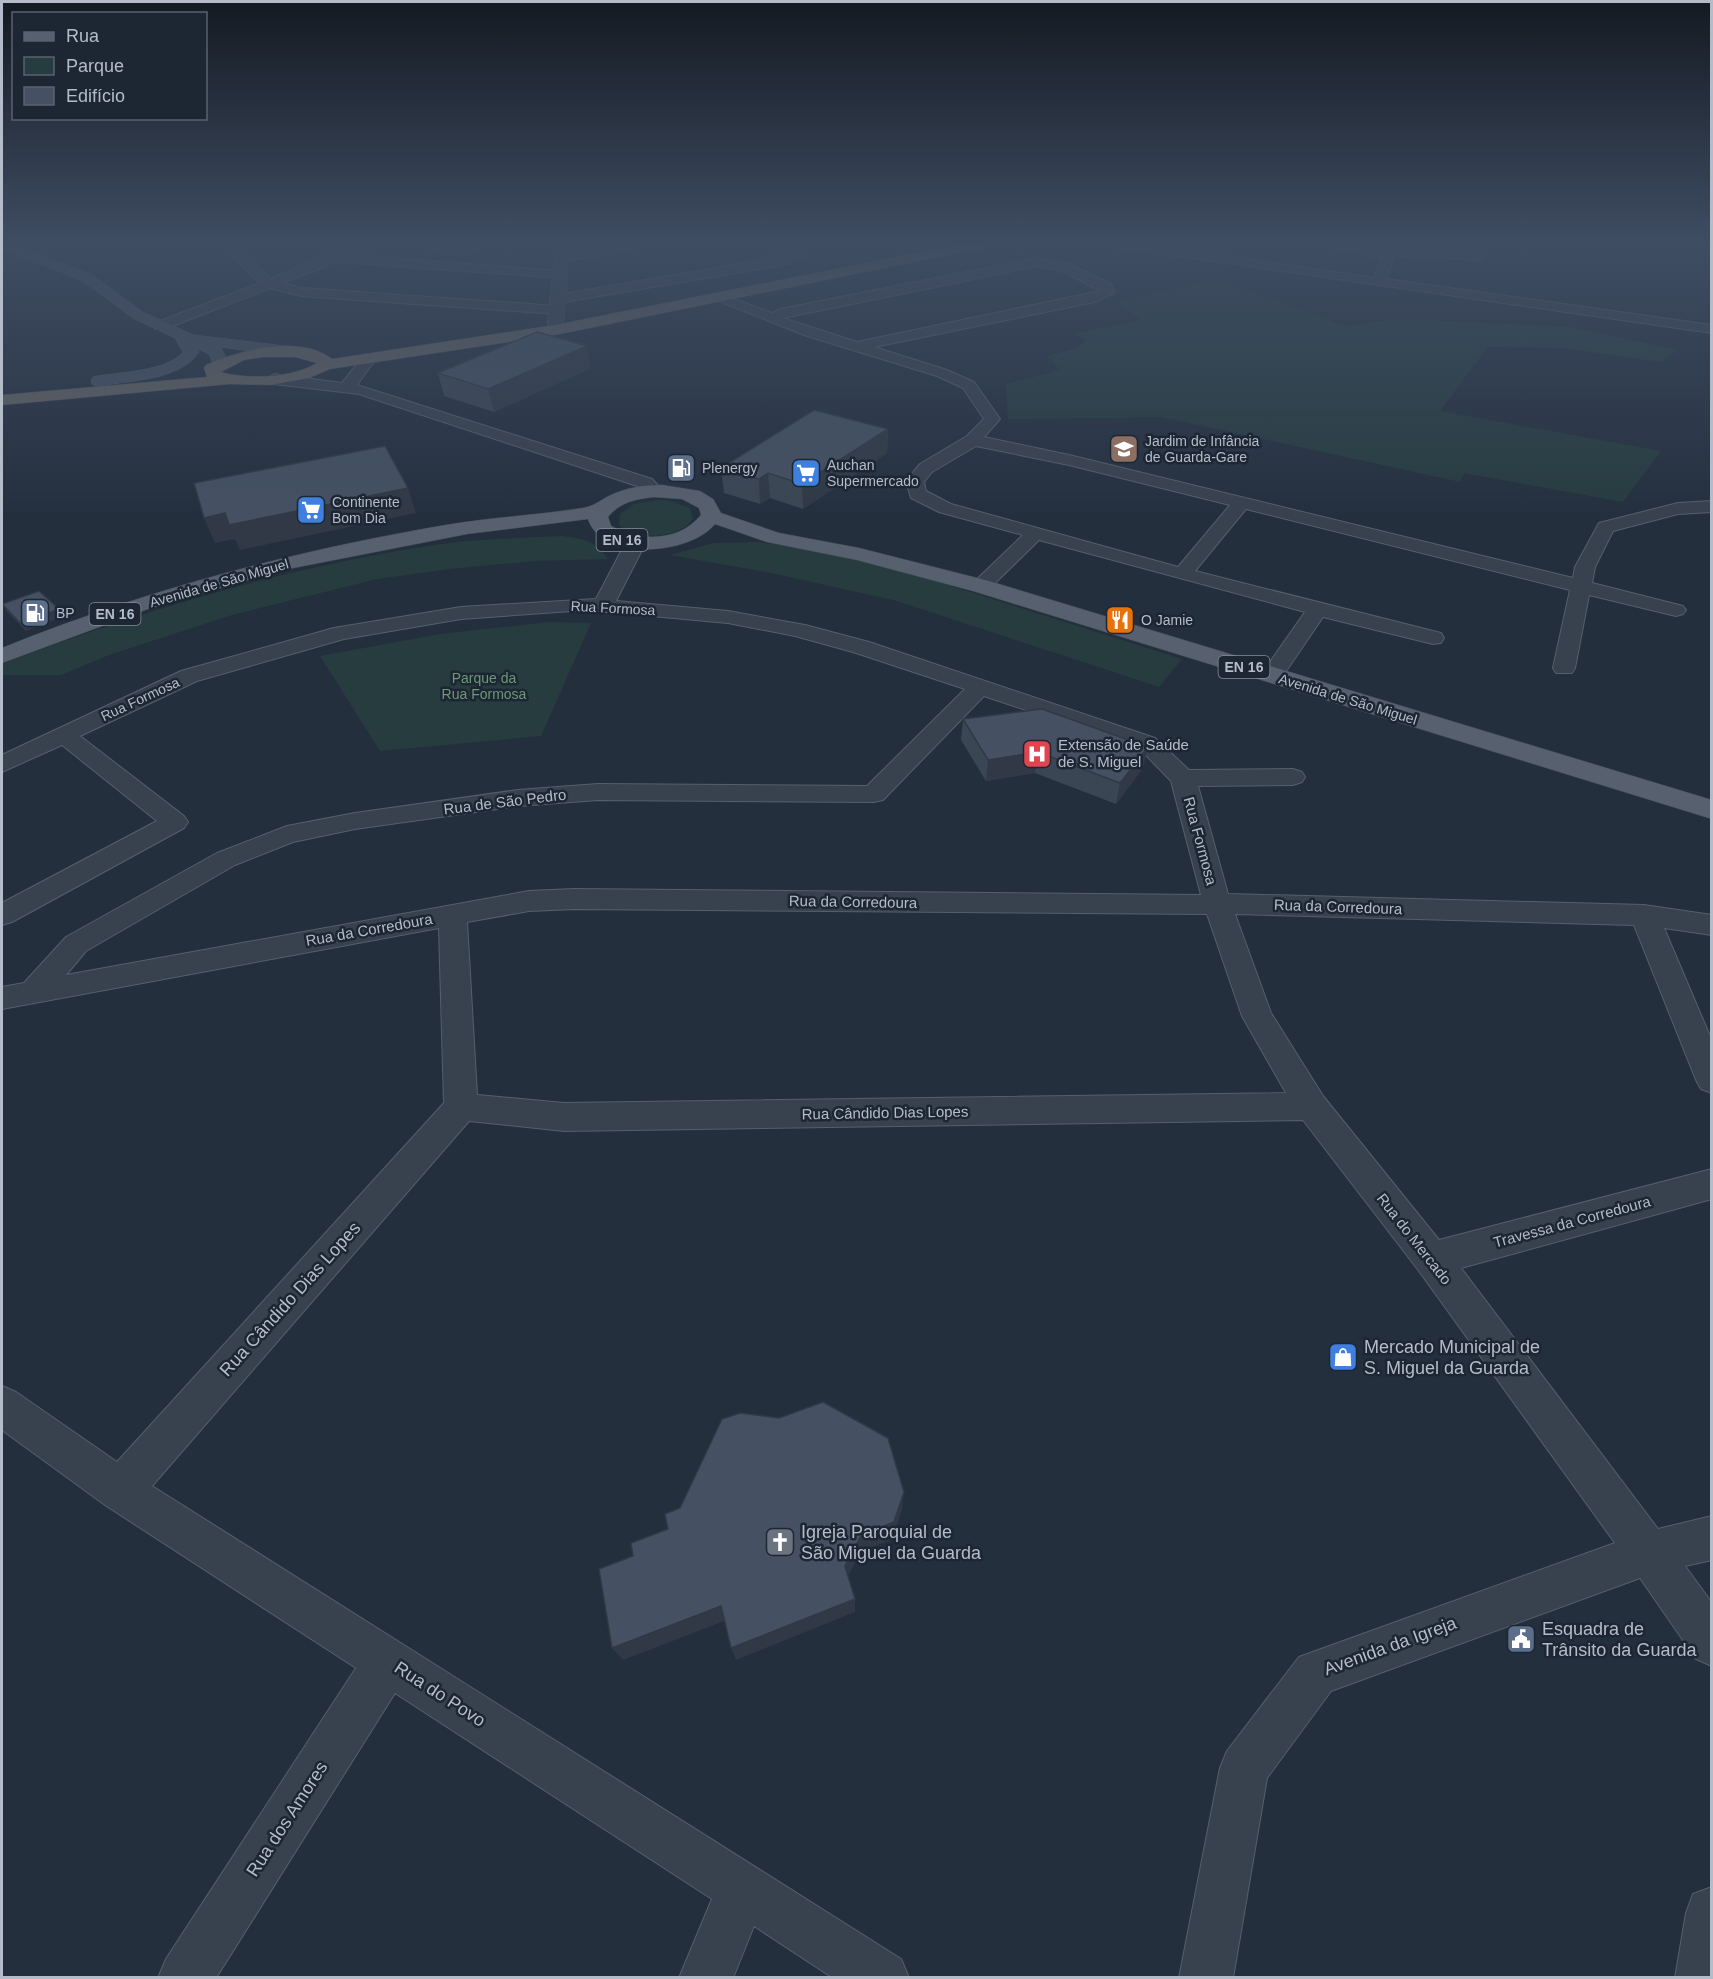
<svg xmlns="http://www.w3.org/2000/svg" width="1713" height="1979" font-family="Helvetica,sans-serif">
  <style>
    .green { fill: #263c3f }
    .lines { fill: none; stroke-linecap: round; stroke-linejoin: round }
    .minor-casing { stroke: #565f6c; stroke-width: 2 }
    .tertiary-casing { stroke: #565f6c; stroke-width: 1 }
    .secondary-casing { stroke: #565f6c; stroke-width: 1 }
    .primary-casing { stroke: #414a57; stroke-width: 1 }
    .trunk-casing { stroke: #434c59; stroke-width: 1 }
    .minor { fill: #38414e; fill-rule: evenodd }
    .tertiary { fill: #38414e; fill-rule: evenodd }
    .secondary { fill: #465061; fill-rule: evenodd }
    .primary { fill: #56606e; fill-rule: evenodd }
    .trunk { fill: #656462; fill-rule: evenodd }
    .wall { fill: #3b4654 }
    .shaded-wall { fill: #303945 }
    .building { fill: #455162; stroke: #303945; stroke-width: 1.5 }
    .labels { text-anchor: middle; stroke-width: 5; stroke-linejoin: round; paint-order: stroke }
    .far-poi-label { font-size: 14px; fill: #b4bcc9; stroke: #1d2633; text-anchor: start }
    .shield { fill: #1d2633; stroke: #878f9c; stroke-width: 1.5 }
    .shield-label { font-size: 14px; font-weight: bold; fill: #b4bcc9 }
    .far-street-label { font-size: 14px; fill: #b4bcc9; stroke: #1d2633 }
    .far-park-label { font-size: 14px; fill: #6b9a76; stroke: #1d2633 }
    .poi-label { font-size: 15px; fill: #b4bcc9; stroke: #1d2633; text-anchor: start }
    .street-label { font-size: 15px; fill: #b4bcc9; stroke: #1d2633 }
    .near-street-label { font-size: 18px; fill: #b4bcc9; stroke: #1d2633 }
    .near-poi-label { font-size: 18px; fill: #b4bcc9; stroke: #1d2633; text-anchor: start }
  </style>
  <rect width="100%" height="100%" fill="#242f3e"/>
  <path class="green" d="M 1218,279 L 1345,326 L 1401,319 L 1571,327 L 1677,350 L 1661,362 L 1560,348 L 1488,347 L 1440,411 L 1661,451 L 1623,502 L 1464,473 L 1460,482 L 1162,417 L 1008,419 L 1006,384 L 1060,370 L 1047,356 L 1074,349 L 1086,340 L 1074,334 L 1141,320 L 1116,301 Z
    M 659,500 L 671,501 L 690,508 L 693,519 C 678,539 638,541 619,525 L 620,514 L 634,504 Z
    M 562,536 C 583,539 596,540 608,559 L 533,561 L 450,569 L 377,579 L 232,615 L 112,654 L 61,675 L 2,675 L 2,664 C 142,611 286,567 435,545 C 477,539 519,538 562,536 Z
    M 758,542 L 860,557 L 1182,659 L 1159,687 L 897,601 L 771,573 L 670,555 L 714,543 Z
    M 549,622 L 591,623 L 541,736 L 380,751 L 320,656 L 440,634 Z"/>
  <g class="lines">
    <g class="minor-casing">
      <path id="minor" d="M 218,241 L 231,241 L 271,279 L 352,245 L 358,249 L 350,255 L 560,271 L 564,272 L 564,278 L 337,262 L 282,283 L 301,288 L 557,306 L 564,310 L 557,314 L 301,296 L 270,288 L 165,329 L 155,329 L 155,323 L 260,283 Z
        M 472,241 L 485,241 L 470,255 L 437,252 L 431,248 L 437,244 L 467,247 Z
        M 639,241 L 669,241 L 562,262 L 556,258 L 562,254 Z
        M 760,241 L 776,241 L 801,256 L 789,264 L 558,303 L 551,299 L 558,295 L 786,256 Z
        M 1096,241 L 1128,241 L 1374,278 L 1382,257 L 1299,241 L 1479,253 L 1485,257 L 1483,260 L 1394,256 L 1386,279 L 1712,325 L 1712,333 L 1102,245 Z
        M 1037,258 L 1069,264 L 1112,285 L 1114,293 L 1095,302 L 874,347 L 947,370 L 974,382 L 1000,419 L 984,437 L 1069,455 L 1573,578 L 1575,567 L 1599,523 L 1678,503 L 1712,501 L 1712,512 L 1678,514 L 1613,531 L 1595,567 L 1592,583 L 1683,606 L 1686,610 L 1683,614 L 1676,616 L 1589,595 L 1575,668 L 1572,673 L 1556,673 L 1553,668 L 1570,590 L 1246,509 L 1195,571 L 1441,633 L 1444,638 L 1441,643 L 1433,644 L 1323,617 L 1280,680 L 1264,680 L 1261,675 L 1305,612 L 1039,540 L 988,590 L 974,590 L 971,586 L 974,582 L 1023,535 L 939,512 L 911,498 L 906,481 L 920,464 L 967,436 L 984,419 L 963,388 L 937,376 L 804,335 L 714,299 L 716,296 L 726,296 L 772,313 L 781,309 ZM 1037,266 L 1061,270 L 1100,291 L 857,342 L 783,318 ZM 976,446 L 1069,465 L 1230,505 L 1178,567 L 951,504 L 926,491 L 924,482 L 932,472 Z
        M 368,356 L 375,360 L 357,385 L 652,479 L 663,491 L 660,495 L 648,495 L 640,487 L 359,394 L 274,384 L 266,379 L 274,374 L 342,383 L 363,357 Z
        M 636,536 L 646,542 L 616,601 L 728,611 L 805,625 L 869,642 L 1155,738 L 1189,770 L 1293,769 L 1302,772 L 1305,777 L 1302,782 L 1293,785 L 1198,786 L 1228,894 L 1644,905 L 1712,915 L 1712,935 L 1664,928 L 1712,1041 L 1712,1093 L 1701,1089 L 1696,1080 L 1634,925 L 1235,914 L 1271,1013 L 1323,1096 L 1439,1240 L 1712,1169 L 1712,1199 L 1461,1268 L 1658,1529 L 1712,1516 L 1712,1560 L 1685,1566 L 1712,1603 L 1712,1666 L 1696,1659 L 1640,1578 L 1331,1691 L 1267,1778 L 1233,1978 L 1179,1978 L 1220,1768 L 1227,1751 L 1299,1657 L 1615,1543 L 1419,1271 L 1303,1120 L 564,1131 L 469,1121 L 152,1486 L 901,1959 L 909,1978 L 833,1978 L 754,1926 L 733,1978 L 679,1978 L 712,1899 L 395,1693 L 216,1978 L 158,1978 L 166,1959 L 356,1668 L 105,1505 L 2,1430 L 2,1386 L 16,1392 L 117,1462 L 444,1103 L 439,928 L 2,1009 L 2,987 L 24,983 L 66,937 L 217,853 L 287,826 L 355,813 L 518,790 L 598,784 L 867,786 L 965,689 L 853,652 L 795,636 L 728,623 L 586,610 L 461,619 L 344,639 L 197,681 L 80,736 L 184,816 L 188,822 L 184,828 L 12,922 L 2,925 L 2,903 L 157,821 L 62,745 L 2,772 L 2,755 L 181,671 L 334,628 L 461,607 L 596,599 L 626,542 ZM 984,696 L 1139,748 L 1171,781 L 1201,895 L 574,889 L 529,891 L 66,975 L 86,951 L 235,865 L 293,842 L 355,829 L 518,806 L 598,800 L 874,802 L 883,800 ZM 574,909 L 1207,914 L 1242,1016 L 1286,1093 L 564,1103 L 477,1095 L 467,922 L 529,911 Z
        M 1712,1887 L 1712,1978 L 1675,1978 L 1686,1913 L 1693,1894 Z"/>
    </g>
    <g class="tertiary-casing">
      <path id="tertiary" d="M 557,241 L 570,241 L 563,330 L 555,335 L 547,330 Z"/>
    </g>
    <g class="secondary-casing">
      <path id="secondary" d="M 2,241 L 91,274 L 143,312 L 193,335 L 293,347 L 301,352 L 293,357 L 221,347 L 228,363 L 220,368 L 214,366 L 209,354 L 197,348 L 199,352 C 179,381 131,380 99,386 L 93,385 L 91,381 L 93,377 C 117,372 167,372 183,352 L 175,338 L 133,318 L 81,280 L 2,249 Z"/>
    </g>
    <g class="primary-casing">
      <path id="primary" d="M 662,485 L 700,491 L 713,499 L 721,513 L 779,533 L 859,548 L 989,581 L 1712,800 L 1712,819 L 973,591 L 857,560 L 767,542 L 715,524 C 690,555 602,562 588,519 L 467,534 L 283,570 L 148,609 L 2,663 L 2,648 C 148,589 297,550 452,524 C 495,517 539,515 583,508 C 594,506 599,501 609,496 C 624,488 644,485 662,485 ZM 654,497 L 682,499 L 699,508 L 701,515 C 679,542 640,542 611,526 L 608,517 C 620,502 636,499 654,497 Z"/>
    </g>
    <g class="trunk-casing">
      <path id="trunk" d="M 976,241 L 1004,241 L 998,245 L 555,335 L 330,369 L 309,378 L 271,385 L 230,384 L 2,405 L 2,395 L 207,377 L 204,368 L 206,365 C 240,350 300,334 332,359 L 555,325 ZM 263,357 L 295,357 L 317,363 C 292,378 249,380 221,372 L 244,360 Z"/>
    </g>
    <use href="#minor" class="minor"/>
    <use href="#tertiary" class="tertiary"/>
    <use href="#secondary" class="secondary"/>
    <use href="#primary" class="primary"/>
    <use href="#trunk" class="trunk"/>
  </g>
  <path class="wall" d="M 591,368 L 494,412 L 444,396 L 438,373 Z
    M 888,429 L 887,453 L 803,509 L 770,498 L 760,504 L 724,493 L 721,468 Z
    M 2,604 L 59,609 L 63,616 L 26,631 L 7,611 Z
    M 963,719 L 1143,768 L 1116,804 L 1035,773 L 986,781 L 961,740 Z"/>
  <path class="shaded-wall" d="M 587,346 L 591,368 L 494,412 L 488,389 Z
    M 888,429 L 887,453 L 803,509 L 802,484 Z
    M 768,473 L 770,498 L 760,504 L 759,479 Z
    M 408,488 L 416,513 L 240,550 L 235,539 L 215,543 L 204,518 L 225,513 Z
    M 59,609 L 63,616 L 26,631 L 21,624 Z
    M 1148,747 L 1143,768 L 1116,804 L 1120,783 Z
    M 1038,752 L 1035,773 L 986,781 L 988,760 Z
    M 904,1492 L 902,1509 L 893,1539 L 861,1552 L 845,1581 L 845,1566 L 861,1536 Z
    M 855,1599 L 855,1612 L 736,1660 L 731,1648 Z
    M 721,1606 L 727,1620 L 623,1660 L 612,1648 Z"/>
  <path class="building" d="M 537,332 L 587,346 L 488,389 L 438,373 Z
    M 814,410 L 888,429 L 802,484 L 768,473 L 759,479 L 721,468 Z
    M 385,446 L 408,488 L 229,525 L 225,513 L 204,518 L 194,483 Z
    M 39,591 L 59,609 L 21,624 L 2,604 Z
    M 1042,709 L 1148,747 L 1120,783 L 1038,752 L 988,760 L 963,719 Z
    M 823,1402 L 888,1438 L 904,1492 L 894,1522 L 861,1536 L 845,1566 L 855,1599 L 731,1648 L 721,1606 L 612,1648 L 599,1569 L 633,1556 L 631,1543 L 668,1529 L 665,1514 L 680,1508 L 722,1419 L 740,1413 L 779,1418 Z"/>
  <linearGradient id="sky" x2="0" y2="1"><stop stop-color="#141a22"/><stop offset="0.47" stop-color="#3f4d63"/><stop offset="1" stop-color="#3f4d63" stop-opacity="0"/></linearGradient>
  <rect width="1713" height="518" fill="url(#sky)"/>
  <defs>
    <g id="school-square" transform="scale(1.5)"><rect x="-9" y="-9" width="18" height="18" rx="4" fill="#8d6e63" stroke="#1d2633"/><path d="M0-5L7-2L0 1L-7-2ZM-4 1L0 2.5L4 1V4Q0 6-4 4Z" fill="#fff"/></g>
    <g id="fuel-square" transform="scale(1.5)"><rect x="-9" y="-9" width="18" height="18" rx="4" fill="#5c6f8a" stroke="#1d2633"/><path d="M-5.5-6h7V0h2V4h1.3V-2.5L3-4.5l.8-.8L6-3V5H2.5V1h-1V6h-7ZM-4.2-4.7v3.2H.2V-4.7Z" fill="#fff"/></g>
    <g id="supermarket-square" transform="scale(1.5)"><rect x="-9" y="-9" width="18" height="18" rx="4" fill="#3f7fe0" stroke="#1d2633"/><path d="M-6-5.5h2.5l.6 2H6L4.5 2H-2.5L-4.4-4H-6ZM-1.5 3.2a1.3 1.3 0 1 0 .1 0ZM3 3.2a1.3 1.3 0 1 0 .1 0Z" fill="#fff"/></g>
    <g id="restaurant-square" transform="scale(1.5)"><rect x="-9" y="-9" width="18" height="18" rx="4" fill="#e8710a" stroke="#1d2633"/><path d="M-5-6h1v4h1v-4h1v4h1v-4h1v5L-1.5 .5V6h-2V.5L-5-1ZM5-6V6H3V1.5H1.5Q1.5-4 5-6Z" fill="#fff"/></g>
    <g id="hospital-square" transform="scale(1.5)"><rect x="-9" y="-9" width="18" height="18" rx="4" fill="#e0444e" stroke="#1d2633"/><path d="M-5-5h3v3.5h4V-5h3V5h-3V1.5h-4V5h-3Z" fill="#fff"/></g>
    <g id="shop-square" transform="scale(1.5)"><rect x="-9" y="-9" width="18" height="18" rx="4" fill="#3f7fe0" stroke="#1d2633"/><path d="M-5-2.5h2.3a2.7 3.5 0 0 1 5.4 0H5L5.5 6h-11ZM-1.5-2.5h3a1.5 2.3 0 0 0-3 0Z" fill="#fff"/></g>
    <g id="church-square" transform="scale(1.5)"><rect x="-9" y="-9" width="18" height="18" rx="4" fill="#6b7280" stroke="#1d2633"/><path d="M-1.2-6h2.4v3.5h3.3v2.4h-3.3V6h-2.4V-.1h-3.3v-2.4h3.3Z" fill="#fff"/></g>
    <g id="civic-square" transform="scale(1.5)"><rect x="-9" y="-9" width="18" height="18" rx="4" fill="#5c6f8a" stroke="#1d2633"/><path d="M-.6-6.5H3V-4.5H.6V-3L4-1V1h2V6H-6V1h2V-1L-.6-3ZM-1.2 2.5V6h2.4V2.5Z" fill="#fff"/></g>
  </defs>
  <g fill-rule="evenodd">
    <use href="#school-square" x="1124" y="449"/>
    <use href="#fuel-square" x="681" y="468"/>
    <use href="#supermarket-square" x="806" y="473"/>
    <use href="#supermarket-square" x="311" y="510"/>
    <use href="#fuel-square" x="35" y="613"/>
    <use href="#restaurant-square" x="1120" y="620"/>
    <use href="#hospital-square" x="1037" y="754"/>
    <use href="#shop-square" x="1343" y="1357"/>
    <use href="#church-square" x="780" y="1542"/>
    <use href="#civic-square" x="1521" y="1639"/>
  </g>
  <g class="labels">
    <g class="far-poi-label">
      <text x="1145" y="446">Jardim de Infância<tspan x="1145" dy="16">de Guarda-Gare</tspan></text>
      <text x="827" y="470">Auchan<tspan x="827" dy="16">Supermercado</tspan></text>
      <text x="702" y="473">Plenergy</text>
      <text x="332" y="507">Continente<tspan x="332" dy="16">Bom Dia</tspan></text>
      <text x="56" y="618">BP</text>
      <text x="1141" y="625">O Jamie</text>
    </g>
    <g class="shield">
      <rect x="596.5" y="529" width="51" height="22" rx="4.5"/>
      <rect x="89.5" y="603" width="51" height="22" rx="4.5"/>
      <rect x="1218.5" y="656" width="51" height="22" rx="4.5"/>
    </g>
    <g class="shield-label">
      <text x="622" y="545">EN 16</text>
      <text x="115" y="619">EN 16</text>
      <text x="1244" y="672">EN 16</text>
    </g>
    <g class="far-street-label">
      <text transform="translate(219 583) rotate(-16)" y="5">Avenida de São Miguel</text>
      <text transform="translate(613 608) rotate(3)" y="5">Rua Formosa</text>
      <text transform="translate(140 699) rotate(-25)" y="5">Rua Formosa</text>
      <text transform="translate(1348 699) rotate(17)" y="5">Avenida de São Miguel</text>
    </g>
    <g class="far-park-label">
      <text x="484" y="683">Parque da<tspan x="484" dy="16">Rua Formosa</tspan></text>
    </g>
    <g class="poi-label">
      <text x="1058" y="750">Extensão de Saúde<tspan x="1058" dy="17">de S. Miguel</tspan></text>
    </g>
    <g class="street-label">
      <text transform="translate(505 802) rotate(-7)" y="5">Rua de São Pedro</text>
      <text transform="translate(1200 841) rotate(75)" y="5">Rua Formosa</text>
      <text transform="translate(853 902) rotate(1)" y="5">Rua da Corredoura</text>
      <text transform="translate(1338 907) rotate(2)" y="5">Rua da Corredoura</text>
      <text transform="translate(369 930) rotate(-10)" y="5">Rua da Corredoura</text>
      <text transform="translate(885 1113) rotate(-1)" y="5">Rua Cândido Dias Lopes</text>
      <text transform="translate(1572 1222) rotate(-15)" y="5">Travessa da Corredoura</text>
      <text transform="translate(1414 1239) rotate(52)" y="5">Rua do Mercado</text>
    </g>
    <g class="near-street-label">
      <text transform="translate(290 1299) rotate(-48)" y="6">Rua Cândido Dias Lopes</text>
      <text transform="translate(1390 1646) rotate(-20)" y="6">Avenida da Igreja</text>
      <text transform="translate(440 1694) rotate(33)" y="6">Rua do Povo</text>
      <text transform="translate(287 1819) rotate(-57)" y="6">Rua dos Amores</text>
    </g>
    <g class="near-poi-label">
      <text x="1364" y="1353">Mercado Municipal de<tspan x="1364" dy="21">S. Miguel da Guarda</tspan></text>
      <text x="801" y="1538">Igreja Paroquial de<tspan x="801" dy="21">São Miguel da Guarda</tspan></text>
      <text x="1542" y="1635">Esquadra de<tspan x="1542" dy="21">Trânsito da Guarda</tspan></text>
    </g>
  </g>
  <rect width="1713" height="1979" fill="none" stroke="#b4bcc9" stroke-width="6"/>
  <rect x="12" y="12" width="195" height="108" fill="#1d2633" stroke="#59626f" stroke-width="1.5"/>
  <rect x="24" y="32" width="30" height="9" fill="#56606e" stroke="#59626f" stroke-width="1.5"/>
  <text x="66" y="42" font-size="18" fill="#b4bcc9">Rua</text>
  <rect x="24" y="57" width="30" height="18" fill="#263c3f" stroke="#59626f" stroke-width="1.5"/>
  <text x="66" y="72" font-size="18" fill="#b4bcc9">Parque</text>
  <rect x="24" y="87" width="30" height="18" fill="#455162" stroke="#59626f" stroke-width="1.5"/>
  <text x="66" y="102" font-size="18" fill="#b4bcc9">Edifício</text>
</svg>
